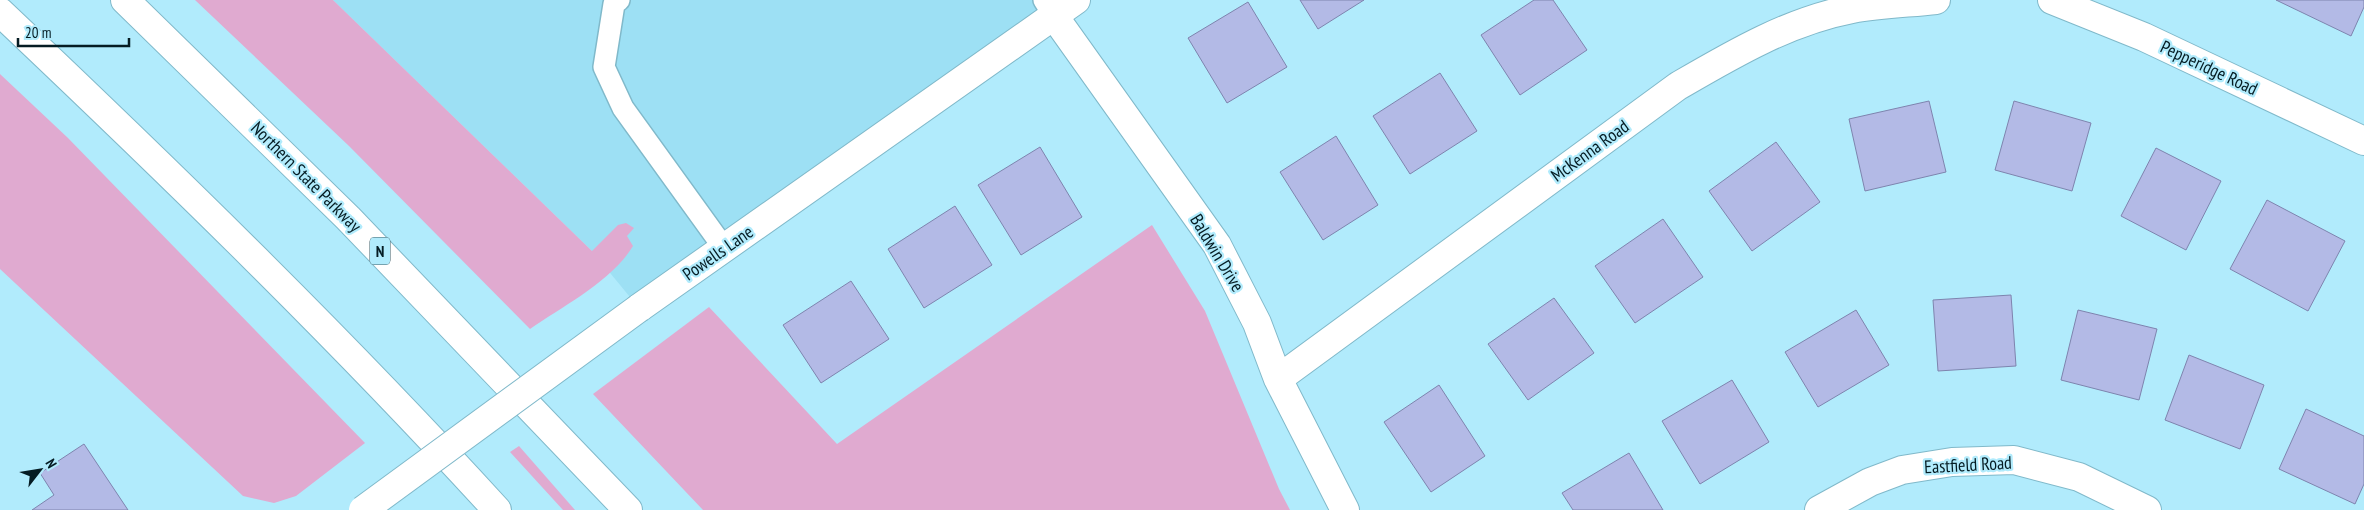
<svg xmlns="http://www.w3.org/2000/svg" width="2364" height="510" font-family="'PT Sans Narrow',sans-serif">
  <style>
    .built { fill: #9de0f4 }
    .green { fill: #e0aad0 }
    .building { fill: #b3bae6; stroke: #7e84ae }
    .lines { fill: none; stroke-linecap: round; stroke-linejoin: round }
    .service-casing { stroke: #80b9ca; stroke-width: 24 }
    .minor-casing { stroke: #80b9ca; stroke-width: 30 }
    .tertiary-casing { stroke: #80b9ca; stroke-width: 30 }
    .motorway-casing { stroke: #80b9ca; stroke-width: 30 }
    .service { stroke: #fff; stroke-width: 21 }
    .minor { stroke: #fff; stroke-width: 28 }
    .tertiary { stroke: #fff; stroke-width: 28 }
    .motorway { stroke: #fff; stroke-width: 28 }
    .tertiary-bridge-casing { stroke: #80b9ca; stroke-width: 30; stroke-linecap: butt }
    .tertiary-bridge { stroke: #fff; stroke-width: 28 }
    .labels { text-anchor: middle; stroke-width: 4.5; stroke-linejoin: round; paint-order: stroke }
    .shield { fill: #b1ebfc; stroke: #395a64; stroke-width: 1 }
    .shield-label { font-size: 16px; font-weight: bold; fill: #051c23 }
    .street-label { font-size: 18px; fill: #051c23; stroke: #b1ebfc }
  </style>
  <rect width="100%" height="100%" fill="#b1ebfc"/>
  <path class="built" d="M 333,0 L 1076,0 L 639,308 L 592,251 Z"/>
  <path class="green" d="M 195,0 L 333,0 L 592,251 L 618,225 L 626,223 L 634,228 L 627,236 L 633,246 C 612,281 563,306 530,329 L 349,146 Z
    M 0,74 L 68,138 L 365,443 L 296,496 L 274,503 L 243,496 L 0,269 Z
    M 1152,225 L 1205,311 L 1279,489 L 1290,510 L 703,510 L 593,394 L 709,307 L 837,444 Z
    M 519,446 L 575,510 L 563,510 L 510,452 Z"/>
  <path class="building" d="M 1300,0 L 1364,0 L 1318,29 Z
    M 1534,0 L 1553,0 L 1587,50 L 1520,95 L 1481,35 Z
    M 2276,0 L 2364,0 L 2364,7 L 2351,36 Z
    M 1248,2 L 1287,67 L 1227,103 L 1188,38 Z
    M 1440,73 L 1477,131 L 1410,174 L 1373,116 Z
    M 1929,101 L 1946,172 L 1865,191 L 1849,119 Z
    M 2014,101 L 2091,123 L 2072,191 L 1995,170 Z
    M 1336,136 L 1378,205 L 1323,240 L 1280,172 Z
    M 1776,142 L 1820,202 L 1752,251 L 1709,191 Z
    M 1040,147 L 1082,217 L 1021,255 L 978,185 Z
    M 2156,148 L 2221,181 L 2186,250 L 2121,216 Z
    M 2267,200 L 2345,241 L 2308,311 L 2230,269 Z
    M 955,206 L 992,265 L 924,308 L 888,249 Z
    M 1663,219 L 1703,277 L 1635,323 L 1595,266 Z
    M 851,281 L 889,339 L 821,383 L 783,325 Z
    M 2011,295 L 2016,366 L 1938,371 L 1933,300 Z
    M 1554,298 L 1594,353 L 1528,400 L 1488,344 Z
    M 1856,310 L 1889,365 L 1818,407 L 1785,352 Z
    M 2078,310 L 2157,329 L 2139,400 L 2061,380 Z
    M 2189,355 L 2264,385 L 2240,449 L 2165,420 Z
    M 1732,380 L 1769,442 L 1700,484 L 1662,421 Z
    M 1439,385 L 1485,456 L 1431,492 L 1384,422 Z
    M 2306,409 L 2364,436 L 2364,484 L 2355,504 L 2279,469 Z
    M 84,444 L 128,510 L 32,510 L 54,495 L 40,473 Z
    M 1629,453 L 1663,510 L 1573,510 L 1562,493 Z"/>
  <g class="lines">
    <g class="service-casing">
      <path id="service" d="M 619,0 L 614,4 L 604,67 L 623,108 L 724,248
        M 1044,0 L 1054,16"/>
    </g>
    <g class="minor-casing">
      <path id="minor" d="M 2052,0 L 2144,37 L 2364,141
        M 1054,16 L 1217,245 L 1257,323 L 1278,379 L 1345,510
        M 1278,379 L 1678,86 C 1733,54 1789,21 1852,9 C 1880,4 1909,3 1936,0
        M 1819,510 L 1870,482 L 1902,470 L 1952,462 L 2014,460 L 2079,477 L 2147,510"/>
    </g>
    <g class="tertiary-casing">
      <path id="tertiary" d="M 639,308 L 1076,0"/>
    </g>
    <g class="motorway-casing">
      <path id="motorway" d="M 125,0 L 348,218 L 628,510
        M 0,12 C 170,173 339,337 497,510"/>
    </g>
    <use href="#service" class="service"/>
    <use href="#minor" class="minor"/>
    <use href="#tertiary" class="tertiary"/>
    <use href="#motorway" class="motorway"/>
    <g class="tertiary-bridge-casing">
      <path id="tertiary-bridge" d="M 363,510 L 639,308"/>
    </g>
    <use href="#tertiary-bridge" class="tertiary-bridge"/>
  </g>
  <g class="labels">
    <rect class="shield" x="370" y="237.5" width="20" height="27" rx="4"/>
    <g class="shield-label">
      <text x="380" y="257">N</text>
    </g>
    <g class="street-label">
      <text transform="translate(2209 68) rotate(25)" y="6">Pepperidge Road</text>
      <text transform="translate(1590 151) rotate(-36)" y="6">McKenna Road</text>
      <text transform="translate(306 177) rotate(45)" y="6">Northern State Parkway</text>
      <text transform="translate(718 253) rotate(-35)" y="6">Powells Lane</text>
      <text transform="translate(1217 253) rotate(59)" y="6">Baldwin Drive</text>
      <text transform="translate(1968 465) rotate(-3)" y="6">Eastfield Road</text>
    </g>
  </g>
  <g transform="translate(40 470) rotate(59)" stroke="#b1ebfc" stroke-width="4" paint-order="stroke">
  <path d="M0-4L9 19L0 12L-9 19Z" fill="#051c23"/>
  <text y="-8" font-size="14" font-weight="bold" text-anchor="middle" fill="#051c23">N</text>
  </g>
  <path d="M18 38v8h111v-8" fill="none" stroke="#051c23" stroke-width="2.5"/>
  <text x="25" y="38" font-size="15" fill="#051c23" stroke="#b1ebfc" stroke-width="4" paint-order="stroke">20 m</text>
</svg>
